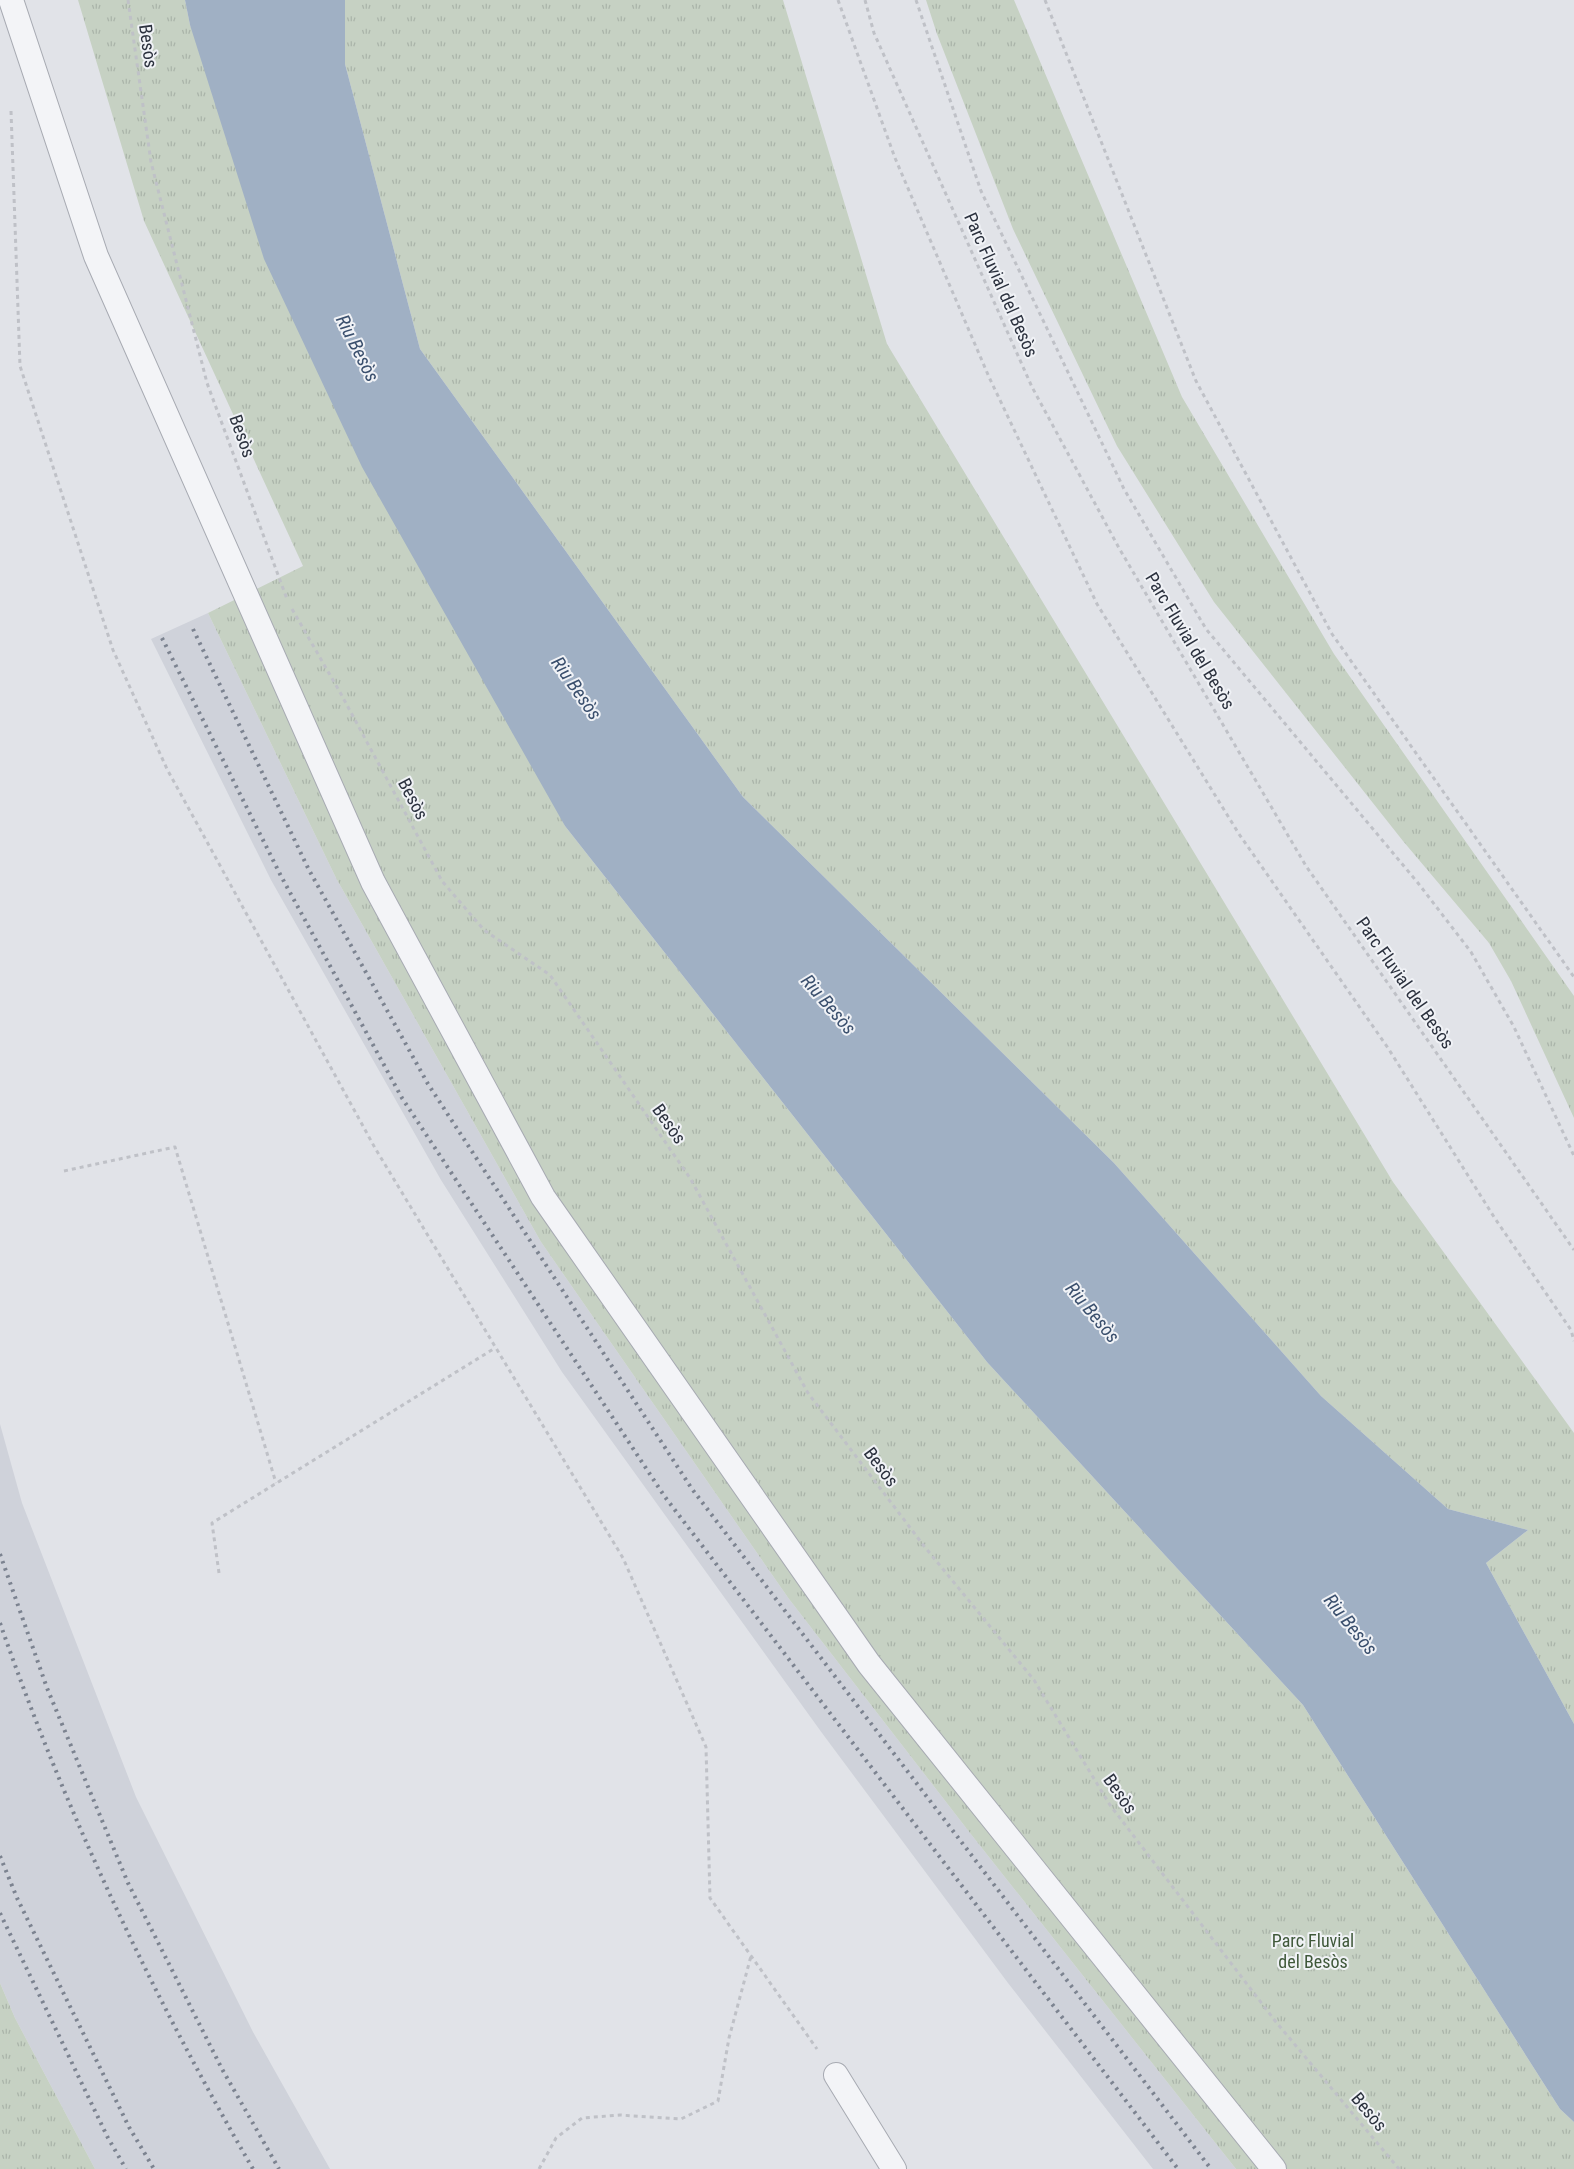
<svg xmlns="http://www.w3.org/2000/svg" width="1574" height="2169" font-family="'Roboto Condensed',sans-serif">
  <style>
    .built { fill: #cfd2da }
    .grass { fill: url(#grass-tufts) }
    .water { fill: #a0b0c4 }
    .lines { fill: none; stroke-linecap: round; stroke-linejoin: round }
    .lane-casing { stroke: #a7aab2; stroke-width: 26 }
    .path { stroke: #bfc1c7; stroke-width: 3; stroke-dasharray: 4 4; stroke-linecap: butt }
    .lane { stroke: #f3f4f7; stroke-width: 24 }
    .rail { stroke: #7c8390; stroke-width: 4; stroke-dasharray: 2.5 5; stroke-linecap: butt }
    .labels { text-anchor: middle; stroke-width: 4; stroke-linejoin: round; paint-order: stroke }
    .street-label { font-size: 18px; fill: #2b313e; stroke: #f0f2f6 }
    .park-label { font-size: 18px; fill: #3f583a; stroke: #f0f2f6 }
    .water-label { font-size: 19px; font-style: italic; fill: #3a4f6d; stroke: #f0f2f6 }
  </style>
  <defs>
    <pattern id="grass-tufts" width="24" height="20" patternUnits="userSpaceOnUse" patternTransform="scale(1.25)"><rect width="24" height="20" fill="#c6d1c3"/><path d="M3 7l-1-3M5 7V3M7 7l1-3M15 17l-1-3M17 17v-4M19 17l1-3" fill="none" stroke="#aab4a9"/></pattern>
  </defs>
  <rect width="100%" height="100%" fill="#e1e3e8"/>
  <path class="built" d="M 208,613 L 336,878 L 541,1242 L 789,1599 L 970,1833 L 1236,2169 L 1153,2169 L 1008,1983 L 822,1733 L 562,1372 L 441,1180 L 271,880 L 151,639 Z
    M 0,1424 L 22,1503 L 136,1797 L 253,2032 L 330,2169 L 95,2169 L 15,2018 L 0,1983 Z"/>
  <path class="grass" d="M 78,0 L 185,0 L 190,25 L 565,826 L 987,1362 L 1303,1705 L 1560,2109 L 1574,2122 L 1574,2169 L 1236,2169 L 970,1833 L 789,1599 L 541,1242 L 336,878 L 208,613 L 303,566 L 144,221 Z
    M 345,0 L 783,0 L 887,344 L 1393,1182 L 1574,1433 L 1574,1724 L 1486,1563 L 1528,1530 L 1448,1509 L 1321,1396 L 1114,1163 L 743,797 L 420,349 L 345,64 Z
    M 926,0 L 1014,0 L 1182,397 L 1334,654 L 1574,996 L 1574,1118 L 1511,981 L 1489,943 L 1403,841 L 1214,602 L 1117,446 L 1013,229 L 937,34 Z
    M 0,1983 L 15,2018 L 95,2169 L 0,2169 Z"/>
  <path class="water" d="M 185,0 L 345,0 L 345,64 L 420,349 L 743,797 L 1114,1163 L 1321,1396 L 1448,1509 L 1528,1530 L 1486,1563 L 1574,1724 L 1574,2122 L 1560,2109 L 1303,1705 L 987,1362 L 565,826 L 362,467 L 264,259 L 190,25 Z"/>
  <g class="lines">
    <g class="lane-casing">
      <path id="lane" d="M 11,0 L 96,256 L 373,882 L 543,1197 L 869,1664 L 1274,2169
        M 836,2075 L 894,2169"/>
    </g>
    <path class="path" d="M 128,0 L 151,162 L 207,383 L 287,599
      M 838,0 L 895,158 L 989,377 L 1097,604 L 1239,834 L 1388,1048 L 1494,1217 L 1571,1330 L 1574,1341
      M 865,0 L 874,33 L 1032,387 L 1119,548 L 1306,866 L 1574,1250
      M 916,0 L 981,191 L 1124,489 L 1206,629 L 1418,883 L 1471,952 L 1514,1027 L 1574,1156
      M 1045,0 L 1196,381 L 1332,634 L 1574,977
      M 11,111 L 20,366 L 113,650 L 167,769 L 375,1148 L 623,1558 L 706,1747 L 710,1898 L 817,2049
      M 292,609 L 341,694 L 442,881 L 484,930 L 550,975 L 690,1178 L 808,1393 L 924,1546 L 1034,1680 L 1110,1805 L 1276,2022 L 1399,2169
      M 64,1171 L 175,1147 L 276,1483
      M 219,1573 L 212,1523 L 495,1348
      M 539,2169 L 556,2138 L 582,2118 L 620,2115 L 681,2119 L 718,2101 L 729,2038 L 751,1956"/>
    <use href="#lane" class="lane"/>
    <path class="rail" d="M 193,629 L 309,870 L 428,1084 L 692,1489 L 1211,2169
      M 162,638 L 281,876 L 402,1098 L 665,1497 L 1178,2169
      M 0,1554 L 47,1688 L 128,1883 L 222,2069 L 279,2169
      M 0,1623 C 66,1813 152,1995 253,2169
      M 0,1856 L 17,1898 L 129,2127 L 154,2169
      M 0,1913 L 108,2138 L 126,2169"/>
  </g>
  <g class="labels">
    <g class="street-label">
      <text transform="translate(148 46) rotate(82)" y="6">Besòs</text>
      <text transform="translate(1001 285) rotate(66)" y="6">Parc Fluvial del Besòs</text>
      <text transform="translate(242 436) rotate(70)" y="6">Besòs</text>
      <text transform="translate(1190 641) rotate(59)" y="6">Parc Fluvial del Besòs</text>
      <text transform="translate(413 799) rotate(62)" y="6">Besòs</text>
      <text transform="translate(1405 983) rotate(55)" y="6">Parc Fluvial del Besòs</text>
      <text transform="translate(669 1124) rotate(55)" y="6">Besòs</text>
      <text transform="translate(881 1467) rotate(53)" y="6">Besòs</text>
      <text transform="translate(1120 1794) rotate(55)" y="6">Besòs</text>
      <text transform="translate(1369 2112) rotate(50)" y="6">Besòs</text>
    </g>
    <g class="park-label">
      <text x="1313" y="1947">Parc Fluvial<tspan x="1313" dy="21">del Besòs</tspan></text>
    </g>
    <g class="water-label">
      <text transform="translate(358 348) rotate(63)" y="7">Riu Besòs</text>
      <text transform="translate(577 688) rotate(55)" y="7">Riu Besòs</text>
      <text transform="translate(829 1004) rotate(49)" y="7">Riu Besòs</text>
      <text transform="translate(1093 1312) rotate(50)" y="7">Riu Besòs</text>
      <text transform="translate(1351 1624) rotate(51)" y="7">Riu Besòs</text>
    </g>
  </g>
</svg>
